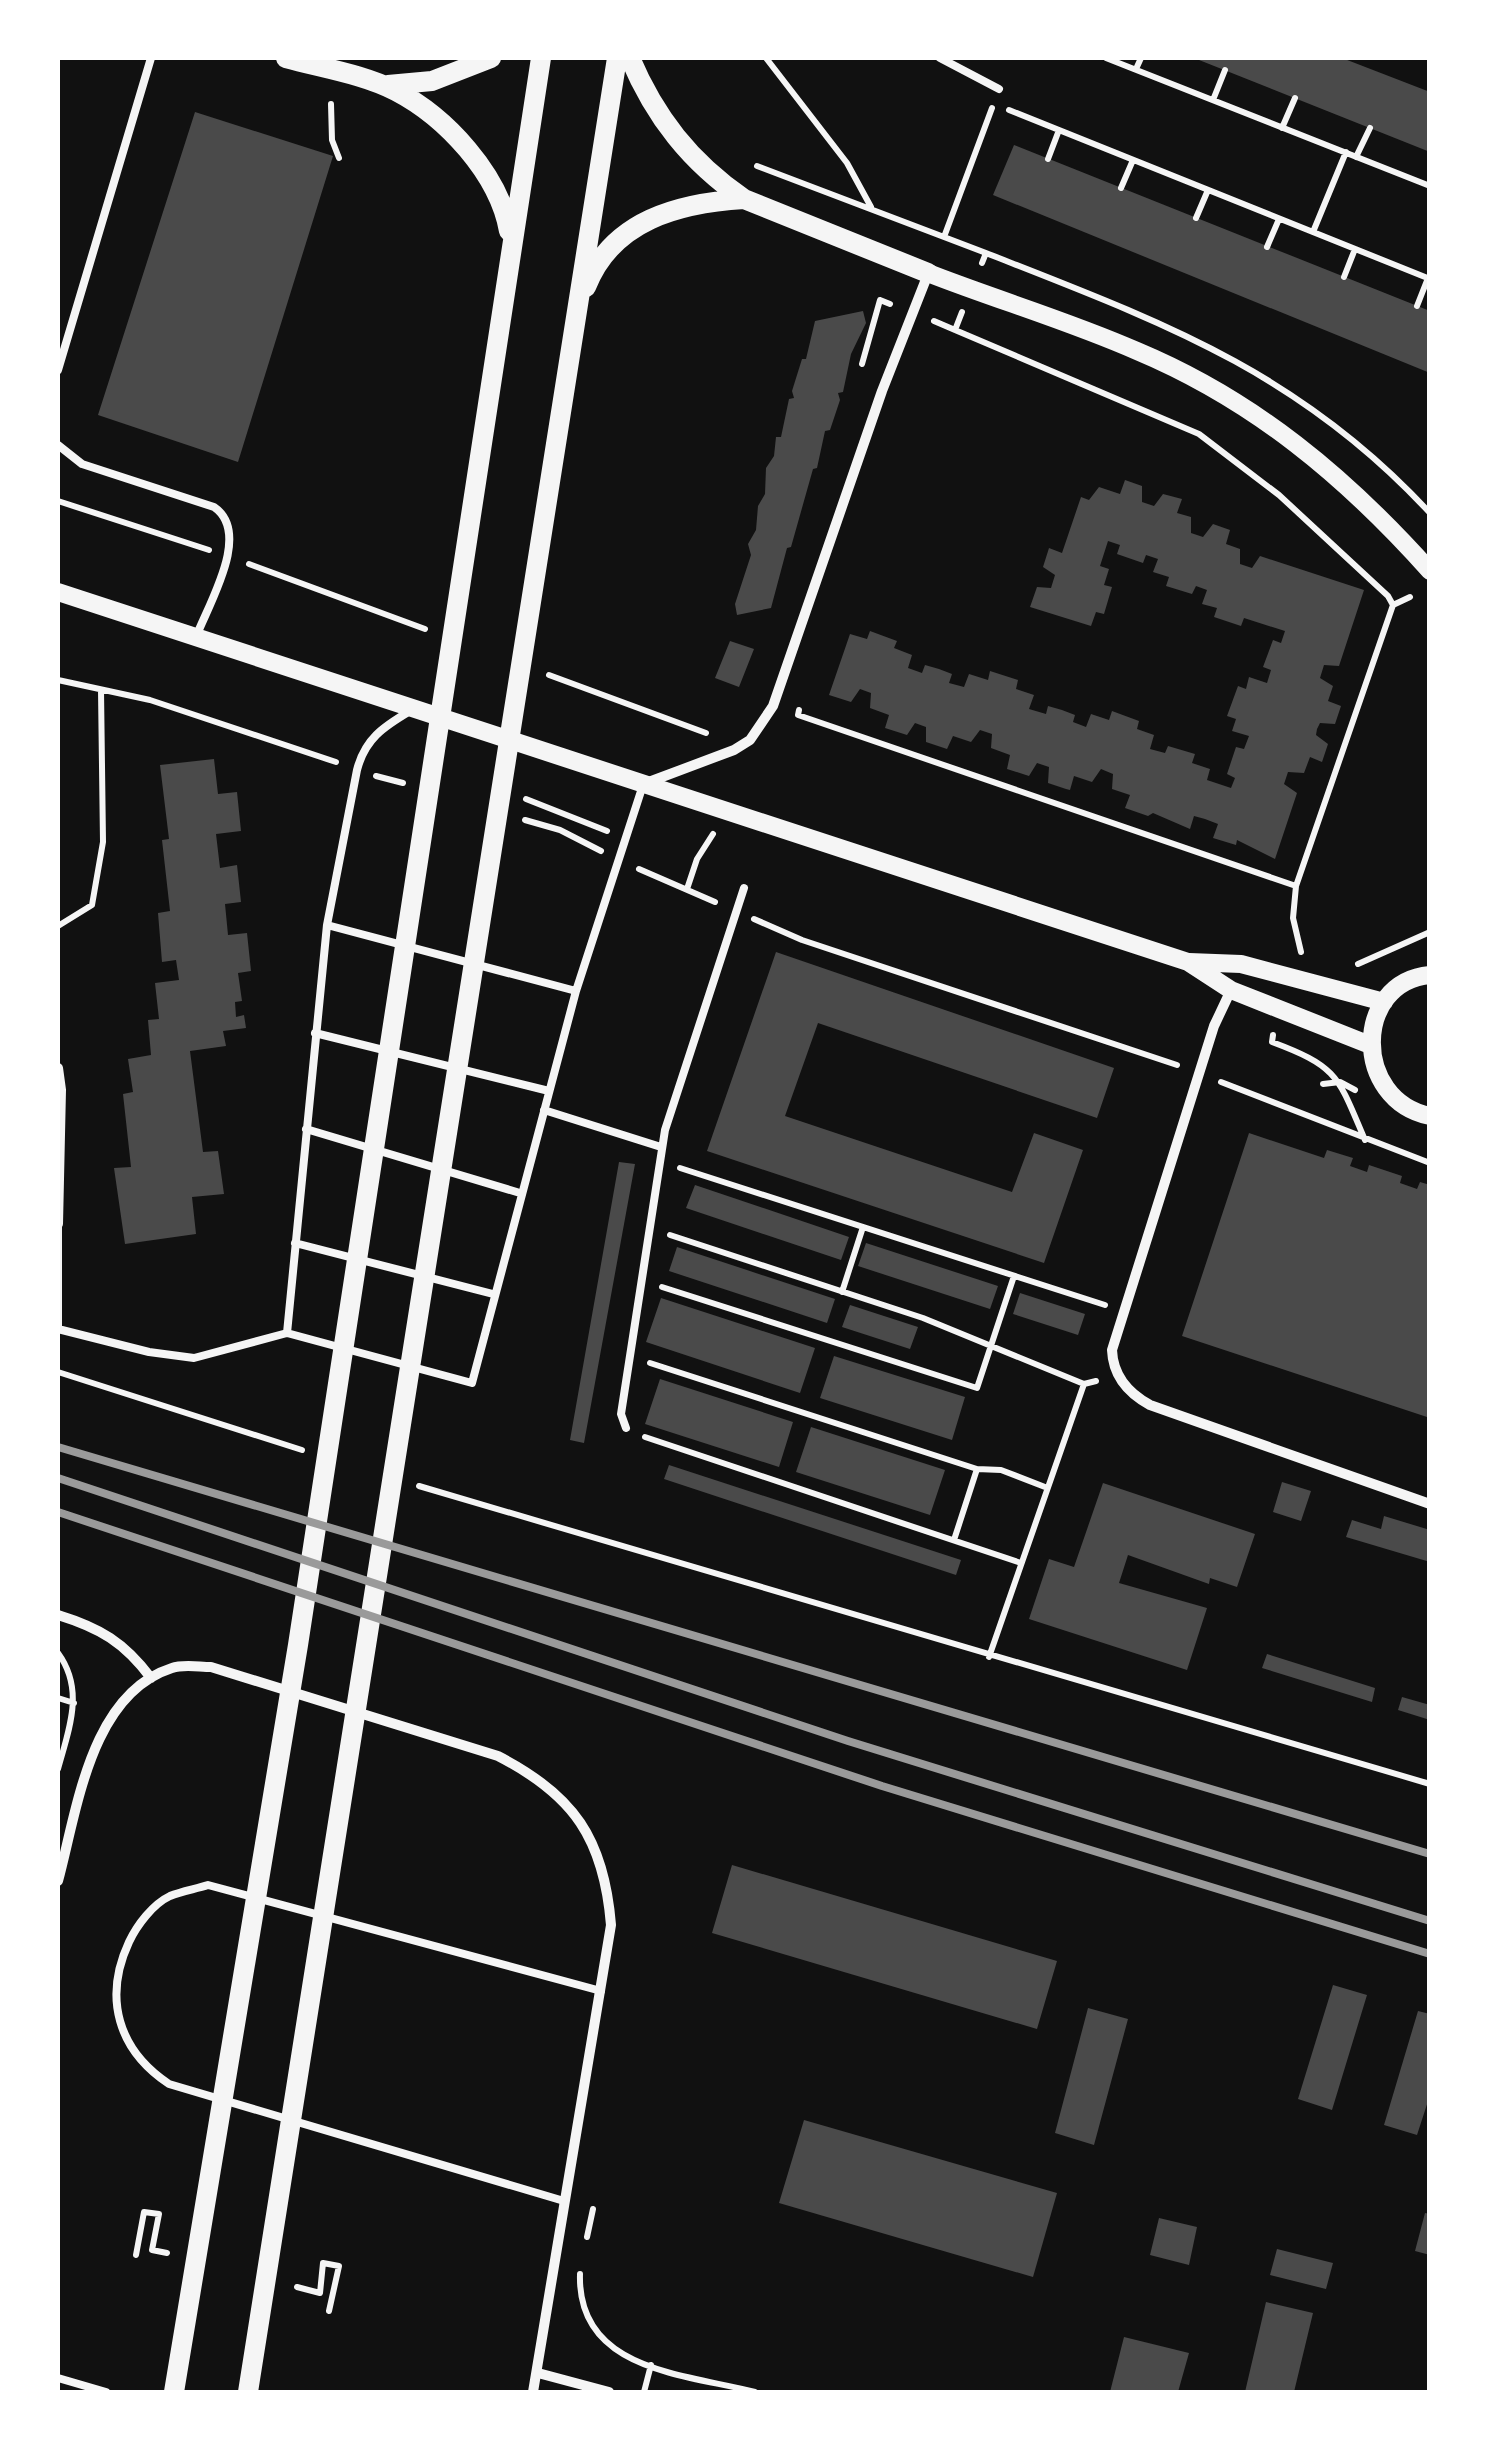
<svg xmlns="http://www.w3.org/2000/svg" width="1487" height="2450" font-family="'Noto Sans',sans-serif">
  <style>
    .building { fill: #4a4a4a }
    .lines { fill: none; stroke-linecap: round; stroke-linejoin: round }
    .path { stroke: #f5f5f5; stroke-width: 6 }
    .service { stroke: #f5f5f5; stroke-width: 8 }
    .minor { stroke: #f5f5f5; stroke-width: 10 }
    .tertiary { stroke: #f5f5f5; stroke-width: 18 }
    .secondary { stroke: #f5f5f5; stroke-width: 20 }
    .rail { stroke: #9a9a9a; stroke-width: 8 }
  </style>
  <rect width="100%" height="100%" fill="#111"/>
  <path class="building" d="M 1194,58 L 1342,58 L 1430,92 L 1430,152 Z
    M 195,112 L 333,156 L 238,462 L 98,415 Z
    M 1014,145 L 1430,311 L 1430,373 L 993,195 Z
    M 863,311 L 866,323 L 851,354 L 843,392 L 838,393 L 840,400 L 830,430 L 825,431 L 817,468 L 813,469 L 791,547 L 787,548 L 771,608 L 737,615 L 735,604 L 751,555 L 748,544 L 756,530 L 758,506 L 765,494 L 766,468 L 774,456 L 776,437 L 781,437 L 789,399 L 794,398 L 792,391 L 802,359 L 806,359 L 815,321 Z
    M 1125,480 L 1142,486 L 1142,502 L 1154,506 L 1163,494 L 1182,499 L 1177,513 L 1191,517 L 1191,533 L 1203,537 L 1213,524 L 1230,530 L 1226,544 L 1240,549 L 1240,564 L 1252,568 L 1260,556 L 1364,590 L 1339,666 L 1324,665 L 1320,678 L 1333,686 L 1328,701 L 1341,706 L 1335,724 L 1320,723 L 1317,729 L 1316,735 L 1328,744 L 1322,762 L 1310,757 L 1304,773 L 1288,772 L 1284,784 L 1297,793 L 1275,859 L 1237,840 L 1236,845 L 1213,838 L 1218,824 L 1205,819 L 1194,816 L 1190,829 L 1153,813 L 1148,816 L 1125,808 L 1130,795 L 1112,789 L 1113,774 L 1101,769 L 1092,782 L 1074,776 L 1070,790 L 1066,789 L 1048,783 L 1049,767 L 1037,763 L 1029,776 L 1007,769 L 1010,755 L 991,748 L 992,734 L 980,730 L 971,742 L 953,736 L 947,749 L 926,742 L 926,727 L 915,723 L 907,735 L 885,728 L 889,715 L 870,708 L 871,693 L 860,689 L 851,702 L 829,695 L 850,634 L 867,639 L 870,631 L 897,641 L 894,648 L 912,655 L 908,668 L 922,673 L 925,665 L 939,669 L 952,674 L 949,683 L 964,687 L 969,674 L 988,680 L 990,671 L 1018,680 L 1016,689 L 1034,695 L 1029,709 L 1046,714 L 1048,706 L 1062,710 L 1075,715 L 1073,722 L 1086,727 L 1091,714 L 1109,720 L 1112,711 L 1139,721 L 1137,729 L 1154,735 L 1150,749 L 1165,753 L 1168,746 L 1195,754 L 1192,763 L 1210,769 L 1207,780 L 1231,788 L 1235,778 L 1227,774 L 1236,747 L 1244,749 L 1249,736 L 1232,731 L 1236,719 L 1227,716 L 1238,686 L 1246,689 L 1249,677 L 1267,683 L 1271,670 L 1263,667 L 1273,640 L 1281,643 L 1285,631 L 1244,618 L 1241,626 L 1214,617 L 1217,608 L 1202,604 L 1207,590 L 1196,586 L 1192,594 L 1166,586 L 1169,577 L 1153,572 L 1158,559 L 1146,555 L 1143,563 L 1117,554 L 1120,545 L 1108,541 L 1100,566 L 1109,569 L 1104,585 L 1112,587 L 1104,614 L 1096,612 L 1091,626 L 1030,607 L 1037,587 L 1051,588 L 1055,575 L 1043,567 L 1049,548 L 1062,553 L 1081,497 L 1089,500 L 1099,487 L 1120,494 Z
    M 730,641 L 754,649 L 739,687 L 715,678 Z
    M 214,759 L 218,794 L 237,792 L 241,831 L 216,834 L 220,868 L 237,865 L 241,902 L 225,904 L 228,935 L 247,933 L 251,971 L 238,973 L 242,1001 L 235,1002 L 236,1017 L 244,1015 L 246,1028 L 223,1031 L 226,1046 L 190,1051 L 203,1152 L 218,1151 L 224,1194 L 192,1197 L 196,1234 L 125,1244 L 114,1168 L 131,1167 L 123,1094 L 133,1092 L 128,1059 L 151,1055 L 148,1020 L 159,1019 L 155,983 L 179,980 L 176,960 L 162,962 L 158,913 L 170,911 L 162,840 L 169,839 L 160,765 Z
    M 776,952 L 1114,1068 L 1097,1118 L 818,1023 L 785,1116 L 1012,1192 L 1034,1133 L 1083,1150 L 1044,1263 L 707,1151 Z
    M 1249,1133 L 1324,1158 L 1327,1150 L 1353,1158 L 1350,1166 L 1367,1172 L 1369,1165 L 1402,1176 L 1400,1183 L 1417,1189 L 1420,1182 L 1430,1185 L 1430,1418 L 1182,1336 Z
    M 619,1162 L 635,1164 L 584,1443 L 570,1440 Z
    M 695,1185 L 849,1237 L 841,1260 L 686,1208 Z
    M 866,1243 L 998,1286 L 990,1309 L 858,1266 Z
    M 677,1247 L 835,1299 L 827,1323 L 669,1271 Z
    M 1020,1293 L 1085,1314 L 1078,1335 L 1013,1314 Z
    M 661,1298 L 815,1348 L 800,1393 L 646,1342 Z
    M 850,1305 L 918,1327 L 910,1349 L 842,1327 Z
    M 834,1356 L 965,1397 L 952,1440 L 820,1398 Z
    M 660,1379 L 793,1422 L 779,1467 L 645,1424 Z
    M 811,1427 L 945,1470 L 930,1515 L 796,1472 Z
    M 669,1465 L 961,1560 L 956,1575 L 664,1479 Z
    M 1282,1482 L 1311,1491 L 1301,1521 L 1273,1512 Z
    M 1103,1483 L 1255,1534 L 1237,1587 L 1210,1578 L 1209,1584 L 1128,1555 L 1119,1583 L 1207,1608 L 1187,1670 L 1029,1619 L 1049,1559 L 1074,1567 Z
    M 1384,1516 L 1430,1530 L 1430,1562 L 1346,1537 L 1352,1520 L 1381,1529 Z
    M 1267,1654 L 1375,1688 L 1372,1702 L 1262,1668 Z
    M 1402,1697 L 1430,1705 L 1430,1720 L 1398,1710 Z
    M 732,1865 L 1057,1961 L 1037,2029 L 712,1933 Z
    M 1333,1985 L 1367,1995 L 1332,2110 L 1298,2099 Z
    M 1088,2008 L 1128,2019 L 1094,2145 L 1055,2133 Z
    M 1418,2011 L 1430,2014 L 1430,2095 L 1417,2135 L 1384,2125 Z
    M 804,2120 L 1057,2193 L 1033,2277 L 779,2203 Z
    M 1425,2213 L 1430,2214 L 1430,2255 L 1415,2251 Z
    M 1159,2218 L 1197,2227 L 1189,2265 L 1150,2255 Z
    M 1277,2249 L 1333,2263 L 1326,2289 L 1270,2275 Z
    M 1266,2302 L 1313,2313 L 1294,2392 L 1245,2392 Z
    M 1124,2337 L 1189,2353 L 1178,2392 L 1110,2392 Z"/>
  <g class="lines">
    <path class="path" d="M 766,58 L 847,163 L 871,207
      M 1106,58 L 1430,186
      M 1136,69 L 1141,58
      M 1213,100 L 1225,70
      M 331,104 L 332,140 L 339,158
      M 1009,110 L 1430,279
      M 1282,128 L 1295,98
      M 1356,157 L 1370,128
      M 1048,159 L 1059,130
      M 757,166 L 944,237
      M 1121,188 L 1133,160
      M 1196,218 L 1208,190
      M 1313,232 L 1346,152
      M 1267,247 L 1279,219
      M 986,253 C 1159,321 1299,371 1430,513
      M 982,263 L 986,253 L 944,237 L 992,108
      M 1344,277 L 1355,249
      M 1417,306 L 1428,278
      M 934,321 L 955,330 L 962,312
      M 862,364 L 880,300 L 890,304
      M 58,501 L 209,550
      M 249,564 L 425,629
      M 1393,605 L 1410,597
      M 549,675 L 706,733
      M 58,680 L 150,700 L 336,762
      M 799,710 L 798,715 L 1296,886 L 1393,605 L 1388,596 L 1279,495 L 1199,434 L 955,330
      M 376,776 L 403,783
      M 526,799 L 607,831
      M 525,820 L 560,830 L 601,851
      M 639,869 L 715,902
      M 1296,886 L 1293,918 L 1301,952
      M 687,889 L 697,859 L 713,834
      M 754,919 L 802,940 L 1177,1065
      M 58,926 L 92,905 L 103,842 L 101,690
      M 1358,964 L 1430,932
      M 1273,1035 L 1272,1042 C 1339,1067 1338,1077 1365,1140
      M 1221,1082 L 1430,1163
      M 1323,1084 L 1340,1082 L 1355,1090
      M 680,1168 L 1105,1305
      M 670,1235 L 923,1318 L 1084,1384 L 1096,1381
      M 662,1287 L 977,1388 L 1014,1276
      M 842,1292 L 863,1227
      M 650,1363 L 977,1469 L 954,1540
      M 58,1372 L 302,1450
      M 645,1437 L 1018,1562
      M 977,1469 L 1001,1470 L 1045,1487
      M 419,1486 L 1430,1784
      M 58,1653 C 85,1690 69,1729 58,1769
      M 989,1657 L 1084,1384
      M 58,1698 L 74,1703
      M 587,2237 L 593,2209
      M 136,2255 L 144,2212 L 159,2214 L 152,2250 L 167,2253
      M 580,2274 C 577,2371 685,2374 755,2392
      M 297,2287 L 320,2293 L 323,2263 L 339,2266 L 329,2311
      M 644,2392 L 651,2365"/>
    <path class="service" d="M 940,58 L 999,89
      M 58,370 L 151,58
      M 58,445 L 82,464 L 214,507 C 252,533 209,603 196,637
      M 327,925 L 576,991
      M 315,1033 L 549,1091
      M 544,1110 L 661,1147
      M 306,1129 L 520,1193
      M 58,1224 L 58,1329
      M 295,1243 L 493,1294
      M 58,1329 L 149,1352 L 194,1358 L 287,1333 L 472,1383 L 576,991 L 643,785
      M 287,1333 L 327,925 L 357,770 C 365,739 383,727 410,711
      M 626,1428 L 621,1414 L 665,1130 L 744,888
      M 564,2201 L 169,2084 C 118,2050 103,1998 129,1942 C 137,1925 153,1904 170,1896 C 182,1891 196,1889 208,1885 L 601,1991
      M 58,2378 L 106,2392"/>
    <path class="minor" d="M 646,783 L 734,750 L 750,740 L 773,706 L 882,391 L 928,274
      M 1231,990 L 1214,1026 L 1112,1350 C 1113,1376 1128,1393 1150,1405 L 1430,1504
      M 58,1068 L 61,1090 L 58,1224
      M 58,1615 C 100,1628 124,1642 151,1678
      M 58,1881 C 77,1811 90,1694 172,1668 C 183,1664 199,1667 211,1667 L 498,1756 C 574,1795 604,1839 611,1925 L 533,2392
      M 538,2373 L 609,2392"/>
    <path class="tertiary" d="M 928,273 C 997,300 1069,321 1137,351 C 1254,400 1346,477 1430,571
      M 58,592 L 1188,962 L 1231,990 L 1370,1045
      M 1189,962 L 1241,964 L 1384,1002
      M 1430,975 C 1353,982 1352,1100 1430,1116"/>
    <path class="secondary" d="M 286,58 C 322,68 363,74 396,91 C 446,117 499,174 509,231
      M 630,58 C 655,117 690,162 744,199 L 928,273
      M 388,85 L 432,81 L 491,58
      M 586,287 C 612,220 679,203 744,199
      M 174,2392 L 298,1645 L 541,58
      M 248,2392 L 617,58"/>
    <path class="rail" d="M 58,1447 L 1430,1854
      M 58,1478 L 848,1741 L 1430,1921
      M 58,1512 L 882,1786 L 1430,1954"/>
  </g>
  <rect width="1487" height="2450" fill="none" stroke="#ffffff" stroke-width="120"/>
</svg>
